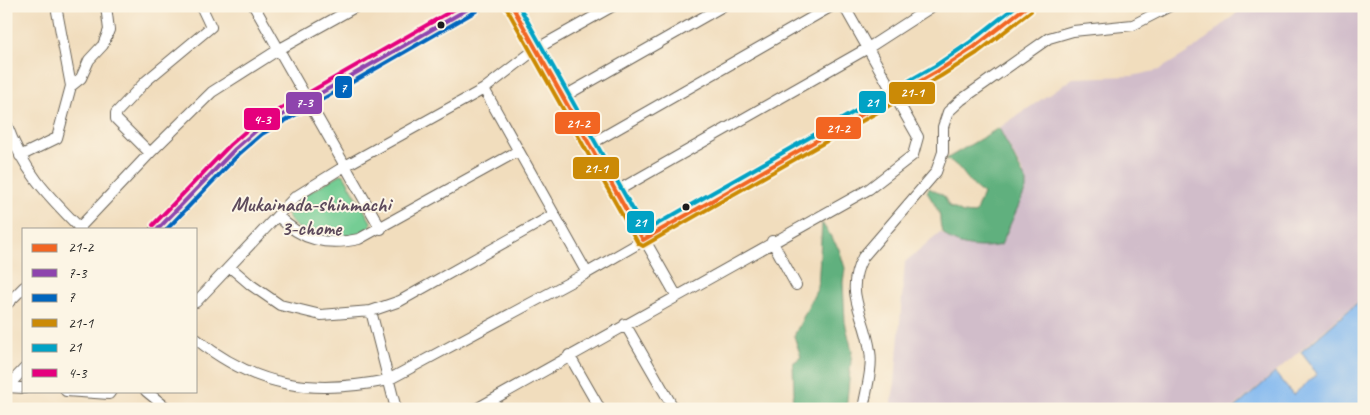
<svg xmlns="http://www.w3.org/2000/svg" width="1370" height="415" font-family="Caveat,sans-serif">
  <style>
    .industrial { fill: #d1bdca }
    .green { fill: #75cd94; stroke: #487458 }
    .forest { fill: #60b07e; stroke: #3e664d }
    .water { fill: #80b7f0; stroke: #4e6a86 }
    .lines { fill: none; stroke-linecap: round; stroke-linejoin: round }
    .street-casing { stroke: #676054; stroke-width: 12 }
    .secondary-casing { stroke: #676054; stroke-width: 18 }
    .street { stroke: #fff; stroke-width: 10 }
    .secondary { stroke: #fff; stroke-width: 15 }
    .bus-1-casing { stroke: #fcf5e5; stroke-width: 8 }
    .bus-2-casing { stroke: #fcf5e5; stroke-width: 8 }
    .bus-3-casing { stroke: #fcf5e5; stroke-width: 8 }
    .bus-4-casing { stroke: #fcf5e5; stroke-width: 8 }
    .bus-5-casing { stroke: #fcf5e5; stroke-width: 8 }
    .bus-6-casing { stroke: #fcf5e5; stroke-width: 8 }
    .bus-1 { stroke: #f26522; stroke-width: 4 }
    .bus-2 { stroke: #8e44ad; stroke-width: 4 }
    .bus-3 { stroke: #0065bd; stroke-width: 4 }
    .bus-4 { stroke: #cb8a06; stroke-width: 4 }
    .bus-5 { stroke: #01a2c5; stroke-width: 4 }
    .bus-6 { stroke: #e5007d; stroke-width: 4 }
    .bus-dot { fill: #1c1c1c; stroke: #fcf5e5; stroke-width: 2 }
    .labels { text-anchor: middle; stroke-width: 4; stroke-linejoin: round; paint-order: stroke }
    .neighbourhood-label { font-size: 21px; font-weight: bold; fill: #5d4a5c; stroke: #fcf5e5 }
    .line-badge { stroke: #fcf5e5; stroke-width: 2 }
    .badge-label { font-size: 14px; text-anchor: middle; font-weight: bold; fill: #fff }
  </style>
  <rect width="100%" height="100%" fill="#fcf5e5"/>
  <filter id="ink" filterUnits="userSpaceOnUse"><feTurbulence type="fractalNoise" baseFrequency=".02" numOctaves="2"/><feDisplacementMap in="SourceGraphic" scale="10" xChannelSelector="R" yChannelSelector="G"/><feConvolveMatrix kernelMatrix="1 2 1 2 8 2 1 2 1" color-interpolation-filters="sRGB"/></filter>
  <filter id="wash" filterUnits="userSpaceOnUse"><feTurbulence type="fractalNoise" baseFrequency=".0096" numOctaves="4" result="noise"/><feDisplacementMap in="SourceGraphic" scale="20" xChannelSelector="R" yChannelSelector="G"/><feGaussianBlur stdDeviation="1.12" result="paint"/><feColorMatrix in="noise" values="0 0 0 0 0 0 0 0 0 0 0 0 0 0 0 0 0 1.4 0 .05"/><feComposite in="paint" operator="in"/></filter>
  <g filter="url(#wash)">
    <rect width="100%" height="100%" fill="#f1ddbd"/>
    <path class="industrial" d="M 1240,6 L 1364,6 L 1364,296 L 1232,409 L 890,409 L 895,383 L 905,262 L 940,232 L 955,242 L 1024,174 L 999,128 L 1073,78 L 1132,76 L 1159,70 L 1195,48 L 1238,12 Z"/>
    <path class="green" d="M 341,174 L 344,175 L 371,222 L 370,229 C 362,232 353,237 344,238 C 326,239 291,234 287,212 L 303,196 Z"/>
    <path class="forest" d="M 999,128 L 1026,181 L 1026,189 L 1001,245 C 985,249 952,248 943,232 C 939,226 941,219 939,213 C 936,206 931,199 927,192 L 929,188 L 944,196 L 949,206 L 963,213 L 975,214 L 983,193 C 967,185 964,166 946,159 Z
      M 822,223 L 839,249 L 845,268 L 843,282 L 845,322 L 852,351 L 846,409 L 789,409 L 794,394 L 793,363 L 801,357 L 794,336 L 818,287 Z"/>
    <path class="water" d="M 1364,297 L 1364,409 L 1234,409 L 1275,373 L 1293,395 L 1317,374 L 1301,352 Z"/>
  </g>
  <g filter="url(#ink)">
    <g class="lines">
      <g class="street-casing">
        <path id="street" d="M 254,6 L 381,229
          M 512,6 L 676,295
          M 71,86 L 81,78 L 89,60 L 103,45 L 109,30 L 106,6
          M 484,89 L 587,273
          M 563,97 L 723,6
          M 6,123 C 23,170 46,194 81,229
          M 589,145 L 832,6
          M 150,153 L 116,119 L 116,113 L 146,81 L 211,27 L 201,6
          M 20,156 L 57,138 L 71,86 L 56,6
          M 615,192 L 868,48 L 933,6
          M 278,216 C 302,241 327,246 359,239 L 518,151
          M 78,229 L 150,153 L 212,92 L 278,50 L 357,6
          M 772,241 L 796,285
          M 230,267 L 251,285 L 280,305 L 321,315 L 371,311 L 400,301 L 553,215
          M 196,302 L 295,197 L 345,166 L 484,89 L 536,49 L 613,6
          M 6,305 L 24,287
          M 371,311 L 396,409
          M 625,324 L 674,409
          M 196,339 C 257,388 313,395 388,380 L 587,273 L 938,71 L 973,48 L 1027,6
          M 569,355 L 600,409
          M 6,387 L 24,388
          M 7,387 L 24,369
          M 66,391 L 109,394 L 111,391
          M 146,391 L 168,409
          M 476,409 L 869,189 L 913,155 L 918,137 L 844,6
          M 863,409 C 866,391 873,368 870,351 C 865,313 843,294 863,257 L 936,172 L 943,152 L 943,127 L 948,112 L 961,100 L 1049,38 L 1073,31 L 1133,25 L 1170,6"/>
      </g>
      <g class="secondary-casing">
        <path id="secondary" d="M 158,229 L 235,149 L 258,129 L 473,6"/>
      </g>
      <use href="#street" class="street"/>
      <use href="#secondary" class="secondary"/>
      <g class="bus-1-casing">
        <path id="bus-1" d="M 512,6 L 643,240
          M 643,240 L 938,71 L 973,48 L 1027,6"/>
      </g>
      <g class="bus-2-casing">
        <path id="bus-2" d="M 158,229 L 235,149 L 258,129 L 473,6"/>
      </g>
      <g class="bus-3-casing">
        <path id="bus-3" d="M 167,229 L 239,154 L 262,134 L 476,11"/>
      </g>
      <g class="bus-4-casing">
        <path id="bus-4" d="M 507,9 L 638,243 L 643,246 L 941,76 L 977,53 L 1031,11"/>
      </g>
      <g class="bus-5-casing">
        <path id="bus-5" d="M 519,6 L 645,231 L 935,66 L 969,43 L 1016,6"/>
      </g>
      <g class="bus-6-casing">
        <path id="bus-6" d="M 153,225 L 230,145 L 254,124 L 460,6"/>
      </g>
      <use href="#bus-1" class="bus-1"/>
      <use href="#bus-2" class="bus-2"/>
      <use href="#bus-3" class="bus-3"/>
      <use href="#bus-4" class="bus-4"/>
      <use href="#bus-5" class="bus-5"/>
      <use href="#bus-6" class="bus-6"/>
    </g>
  </g>
  <g class="bus-dot">
    <circle cx="441" cy="25" r="4.5"/>
    <circle cx="686" cy="207" r="4.5"/>
  </g>
  <g class="labels">
    <g class="neighbourhood-label">
      <text x="311" y="211">Mukainada-shinmachi<tspan x="311" dy="24">3-chome</tspan></text>
    </g>
  </g>
  <g class="line-badge">
    <rect x="334" y="75" width="19" height="24" rx="5" fill="#0065bd"/>
    <rect x="888" y="81" width="48" height="24" rx="5" fill="#cb8a06"/>
    <rect x="858" y="90" width="29" height="24" rx="5" fill="#01a2c5"/>
    <rect x="285" y="91" width="38" height="24" rx="5" fill="#8e44ad"/>
    <rect x="243" y="107" width="38" height="24" rx="5" fill="#e5007d"/>
    <rect x="554" y="111" width="47" height="24" rx="5" fill="#f26522"/>
    <rect x="815" y="116" width="47" height="24" rx="5" fill="#f26522"/>
    <rect x="572" y="156" width="48" height="24" rx="5" fill="#cb8a06"/>
    <rect x="626" y="210" width="29" height="24" rx="5" fill="#01a2c5"/>
  </g>
  <g class="badge-label">
    <text x="343" y="92">7</text>
    <text x="912" y="97">21-1</text>
    <text x="872" y="107">21</text>
    <text x="304" y="107">7-3</text>
    <text x="262" y="124">4-3</text>
    <text x="578" y="128">21-2</text>
    <text x="838" y="133">21-2</text>
    <text x="596" y="173">21-1</text>
    <text x="640" y="227">21</text>
  </g>
  <rect width="1370" height="415" fill="none" stroke="#fcf5e5" stroke-width="25"/>
  <rect x="22" y="228" width="175" height="165" fill="#fcf5e5" stroke="#a29e95"/>
  <rect x="32" y="244" width="25" height="8" fill="#f26522" stroke="#a29e95"/>
  <text x="68" y="252" font-size="15" fill="#1c1c1c">21-2</text>
  <rect x="32" y="269" width="25" height="8" fill="#8e44ad" stroke="#a29e95"/>
  <text x="68" y="278" font-size="15" fill="#1c1c1c">7-3</text>
  <rect x="32" y="294" width="25" height="8" fill="#0065bd" stroke="#a29e95"/>
  <text x="68" y="302" font-size="15" fill="#1c1c1c">7</text>
  <rect x="32" y="319" width="25" height="8" fill="#cb8a06" stroke="#a29e95"/>
  <text x="68" y="328" font-size="15" fill="#1c1c1c">21-1</text>
  <rect x="32" y="344" width="25" height="8" fill="#01a2c5" stroke="#a29e95"/>
  <text x="68" y="352" font-size="15" fill="#1c1c1c">21</text>
  <rect x="32" y="369" width="25" height="8" fill="#e5007d" stroke="#a29e95"/>
  <text x="68" y="378" font-size="15" fill="#1c1c1c">4-3</text>
</svg>
